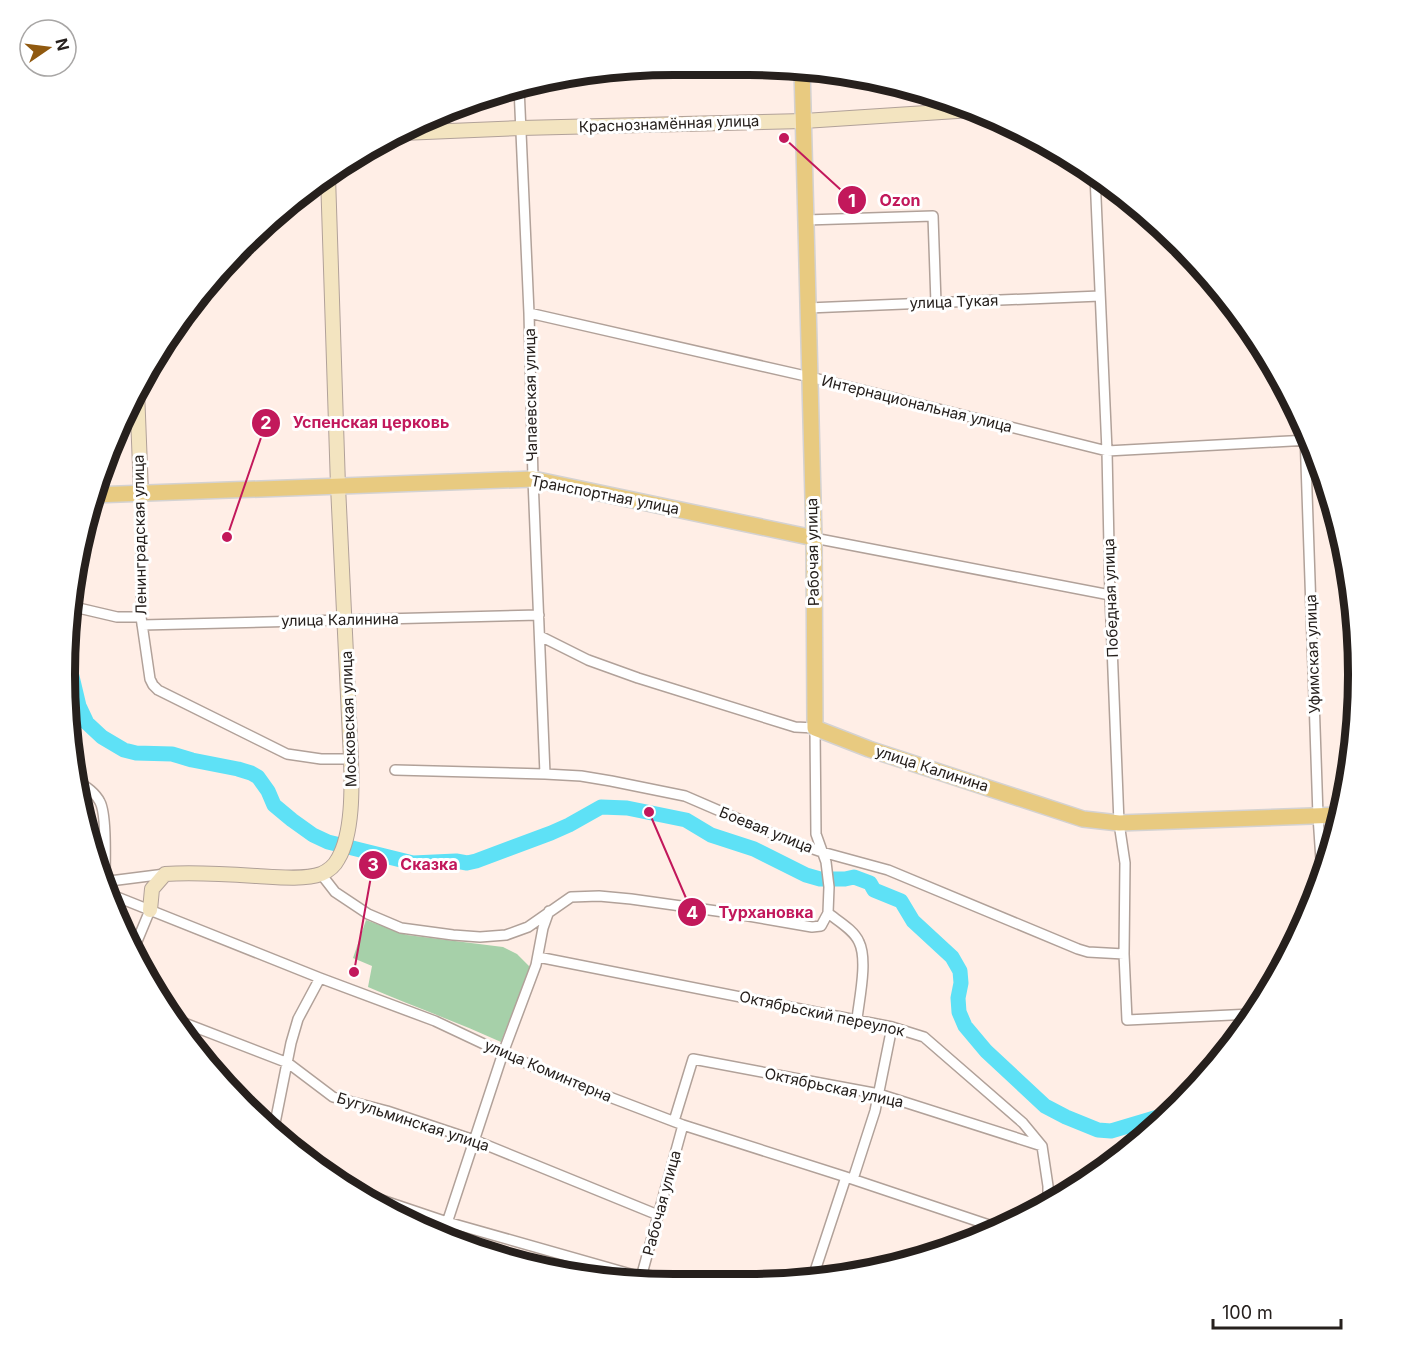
<svg xmlns="http://www.w3.org/2000/svg" width="1423" height="1349" font-family="Inter,sans-serif">
  <style>
    .green { fill: #a6d0a9 }
    .lines { fill: none; stroke-linecap: round; stroke-linejoin: round }
    .river { stroke: #5ee1f6; stroke-width: 15 }
    .street-casing { stroke: #b1a199; stroke-width: 12 }
    .secondary-casing { stroke: #b1a199; stroke-width: 16 }
    .primary-casing { stroke: #d4d2d2; stroke-width: 18 }
    .street { stroke: #fff; stroke-width: 9 }
    .secondary { stroke: #f3e4c0; stroke-width: 14 }
    .primary { stroke: #e8ca80; stroke-width: 15 }
    .labels { text-anchor: middle; stroke-width: 6; stroke-linejoin: round; paint-order: stroke }
    .street-label { font-size: 15px; fill: #26201d; stroke: #fff }
    .rim { fill: none; stroke: #26201d; stroke-width: 8 }
    .leader { fill: none; stroke: #c2185b; stroke-width: 2 }
    .callout-dot { fill: #c2185b; stroke: #fff; stroke-width: 2 }
    .mark-label { font-size: 18px; text-anchor: middle; font-weight: bold; fill: #fff }
    .callout-label { font-size: 16px; text-anchor: middle; font-weight: bold; fill: #c2185b; stroke: #fff; stroke-width: 6; stroke-linejoin: round; paint-order: stroke }
  </style>
  <rect width="100%" height="100%" fill="#ffeee6"/>
  <path class="green" d="M 366,920 L 407,935 L 503,947 L 517,954 L 530,967 L 501,1042 C 457,1022 412,1006 368,987 L 372,966 L 353,958 Z"/>
  <g class="lines">
    <path class="river" d="M 70,668 L 79,706 L 87,723 L 102,737 L 124,750 L 136,753 L 172,754 L 192,760 L 238,769 L 251,773 L 258,777 L 268,791 L 274,805 L 292,820 L 313,835 L 328,842 L 413,863 L 456,861 L 467,863 L 476,861 L 551,833 L 569,825 L 601,807 L 627,808 L 686,820 L 711,835 L 754,849 L 806,875 L 820,879 L 845,879 L 854,877 L 870,883 L 874,890 L 901,901 L 913,921 L 952,957 L 960,971 L 961,983 L 958,998 L 959,1012 L 965,1026 L 986,1051 L 1045,1106 L 1066,1117 L 1098,1130 L 1111,1131 L 1168,1114"/>
    <g class="street-casing">
      <path id="street" d="M 519,87 L 529,313 L 533,479 L 545,774
        M 1095,175 L 1107,451 L 1110,595 L 1119,823 L 1125,863 L 1124,954 L 1127,1020 L 1252,1014
        M 806,220 L 933,216 L 936,303
        M 808,308 L 1100,296
        M 529,313 L 810,377 L 1107,451 L 1309,440
        M 1305,433 L 1318,816 L 1322,875
        M 141,493 L 141,617 L 150,679 L 153,685 L 158,690 L 287,754 L 321,759 L 351,759
        M 814,538 L 1110,595
        M 70,606 L 117,617 L 141,617
        M 142,625 L 539,615
        M 395,770 L 545,774 L 581,776 L 611,781 L 685,796 L 787,840 L 822,852 L 888,870 L 1078,949 L 1088,952 L 1124,954
        M 76,780 C 85,786 95,792 100,802 C 107,815 105,864 105,881
        M 321,874 L 335,892 L 368,914 L 401,928 L 453,935 L 480,937 L 506,935 L 528,927 L 571,897 L 599,896 L 631,899 L 731,913 L 812,927 L 821,926 L 828,913 L 829,887 L 826,862 L 816,834 L 815,728 L 795,727 L 638,678 L 588,660 L 540,636
        M 102,882 L 165,874
        M 107,893 L 320,978 L 435,1021 L 503,1053 L 565,1080 L 683,1125 L 846,1177 L 998,1228
        M 828,913 C 838,921 854,930 859,942 C 868,960 859,1000 857,1019
        M 133,951 L 150,910
        M 538,957 L 892,1027 L 924,1037 L 1023,1123 L 1042,1146 L 1048,1186 L 1048,1205
        M 174,1019 L 288,1063 L 333,1097 L 387,1111 L 474,1140 L 658,1215
        M 674,1121 L 693,1059 L 879,1094 L 1042,1146
        M 274,1128 L 291,1043 L 298,1019 L 320,978
        M 853,1179 L 875,1111 L 892,1027
        M 349,1189 L 447,1222 L 641,1277 L 678,1284
        M 442,1238 L 503,1053 L 536,965 L 543,928 L 549,911
        M 812,1280 L 846,1177
        M 640,1281 L 683,1125"/>
    </g>
    <g class="secondary-casing">
      <path id="secondary" d="M 402,133 L 521,128 L 804,121 L 972,110
        M 137,390 L 141,493
        M 150,910 L 152,889 L 165,874 C 196,872 226,874 257,876 C 275,877 305,880 321,874 C 328,871 335,865 338,859 C 353,834 352,787 351,759 L 338,486 L 328,176"/>
    </g>
    <g class="primary-casing">
      <path id="primary" d="M 802,68 L 814,538 L 815,728 L 869,749 L 1083,819 L 1119,823 L 1340,815
        M 93,495 L 533,479 L 814,538"/>
    </g>
    <use href="#street" class="street"/>
    <use href="#secondary" class="secondary"/>
    <use href="#primary" class="primary"/>
  </g>
  <g class="labels">
    <g class="street-label">
      <text transform="translate(669 124) rotate(-2)" y="5">Краснознамённая улица</text>
      <text transform="translate(954 302) rotate(-2)" y="5">улица Тукая</text>
      <text transform="translate(531 395) rotate(-91)" y="5">Чапаевская улица</text>
      <text transform="translate(917 404) rotate(14)" y="5">Интернациональная улица</text>
      <text transform="translate(605 495) rotate(11)" y="5">Транспортная улица</text>
      <text transform="translate(140 535) rotate(-91)" y="5">Ленинградская улица</text>
      <text transform="translate(813 552) rotate(-91)" y="5">Рабочая улица</text>
      <text transform="translate(1111 598) rotate(-92)" y="5">Победная улица</text>
      <text transform="translate(340 620) rotate(-1)" y="5">улица Калинина</text>
      <text transform="translate(1313 654) rotate(-92)" y="5">Уфимская улица</text>
      <text transform="translate(349 719) rotate(-92)" y="5">Московская улица</text>
      <text transform="translate(932 769) rotate(18)" y="5">улица Калинина</text>
      <text transform="translate(766 830) rotate(22)" y="5">Боевая улица</text>
      <text transform="translate(822 1014) rotate(12)" y="5">Октябрьский переулок</text>
      <text transform="translate(548 1071) rotate(23)" y="5">улица Коминтерна</text>
      <text transform="translate(834 1088) rotate(12)" y="5">Октябрьская улица</text>
      <text transform="translate(413 1122) rotate(18)" y="5">Бугульминская улица</text>
      <text transform="translate(662 1203) rotate(-75)" y="5">Рабочая улица</text>
    </g>
  </g>
  <path d="M0 0H1423V1349H0ZM674 75H749A599 599 0 0 1 1348 674V675A599 599 0 0 1 749 1274H674A599 599 0 0 1 75 675V674A599 599 0 0 1 674 75Z" fill="#fff" fill-rule="evenodd"/>
  <path class="rim" d="M674 75H749A599 599 0 0 1 1348 674V675A599 599 0 0 1 749 1274H674A599 599 0 0 1 75 675V674A599 599 0 0 1 674 75Z"/>
  <path class="leader" d="M784 138L852 200M227 537L266 423M354 972L373 865M649 812L692 912"/>
  <g class="callout-dot">
    <circle cx="784" cy="138" r="6"/>
    <circle cx="227" cy="537" r="6"/>
    <circle cx="354" cy="972" r="6"/>
    <circle cx="649" cy="812" r="6"/>
    <circle cx="852" cy="200" r="15"/>
    <circle cx="266" cy="423" r="15"/>
    <circle cx="373" cy="865" r="15"/>
    <circle cx="692" cy="912" r="15"/>
  </g>
  <g class="mark-label">
    <text x="852" y="207">1</text>
    <text x="266" y="429">2</text>
    <text x="373" y="871">3</text>
    <text x="692" y="919">4</text>
  </g>
  <g class="callout-label">
    <text x="900" y="206">Ozon</text>
    <text x="371" y="428">Успенская церковь</text>
    <text x="429" y="870">Сказка</text>
    <text x="766" y="918">Турхановка</text>
  </g>
  <g transform="translate(48 48) rotate(76)"><circle r="28" fill="#ffffff" stroke="#a8a6a5" stroke-width="1.5"/>
  <path d="M0-4.5L10 22L0 15L-10 22Z" fill="#90590f"/>
  <text y="-9" font-size="16" font-weight="bold" text-anchor="middle" fill="#26201d">N</text>
  </g>
  <path d="M1213 1319v9h128v-9" fill="none" stroke="#26201d" stroke-width="3"/>
  <text x="1222" y="1319" font-size="18" fill="#26201d" stroke="#ffffff" stroke-width="4.5" paint-order="stroke">100 m</text>
</svg>
